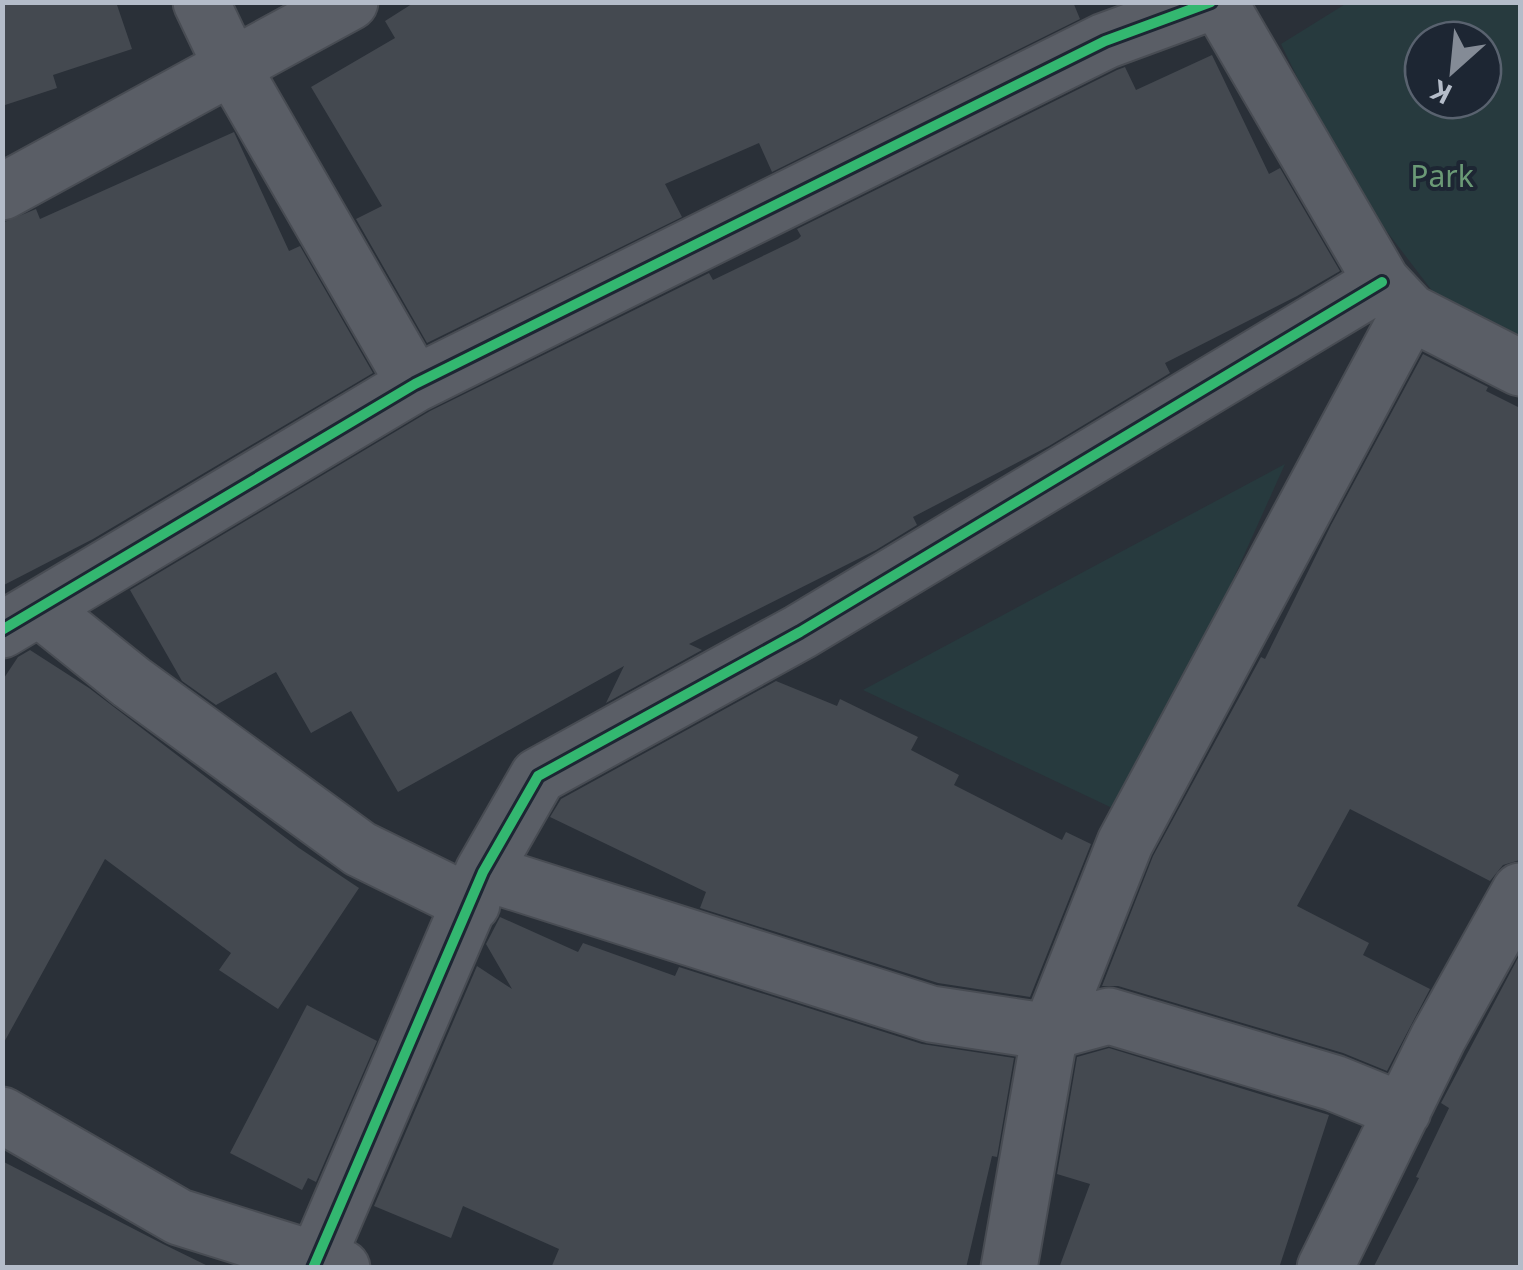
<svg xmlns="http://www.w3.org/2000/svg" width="1523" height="1270" font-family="'Noto Sans',sans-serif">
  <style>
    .green { fill: #273a3e; fill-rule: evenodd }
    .building { fill: #444950 }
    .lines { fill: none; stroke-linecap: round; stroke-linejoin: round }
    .street-casing { stroke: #484c53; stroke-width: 59 }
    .street { stroke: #5a5e66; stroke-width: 55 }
    .cycleway-casing { stroke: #1d2633; stroke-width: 16 }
    .cycleway { stroke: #33b770; stroke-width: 10 }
    .labels { text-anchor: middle; stroke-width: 8; stroke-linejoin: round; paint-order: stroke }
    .park-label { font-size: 30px; fill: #6b9a76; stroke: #1d2633 }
  </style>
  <rect width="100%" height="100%" fill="#2a3038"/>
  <path class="green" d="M 1347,3 L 1520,3 L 1520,357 L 1459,326 L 1346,178 L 1281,44 ZM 1423,40 L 1483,40 L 1483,100 L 1423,100 Z
    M 1285,464 L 1127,815 L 863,690 Z"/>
  <path class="building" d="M 2,2 L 116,2 L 132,49 L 53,75 L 57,88 L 2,106 Z
    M 415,2 L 1073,2 L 1080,19 L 772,172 L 759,143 L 665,184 L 682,217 L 427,343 L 356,219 L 382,206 L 311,87 L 395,38 L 385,21 Z
    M 1212,55 L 1269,174 L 1280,168 L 1340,271 L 1297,296 L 1165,363 L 1170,373 L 1049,446 L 913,517 L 917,525 L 876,550 L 689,644 L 702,650 L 606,703 L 624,666 L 398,792 L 351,711 L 311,733 L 276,672 L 216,705 L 182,681 L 130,590 L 430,411 L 709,273 L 713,280 L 798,239 L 801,236 L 797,229 L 1117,70 L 1125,67 L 1136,90 Z
    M 234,132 L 289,251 L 300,246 L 373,373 L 93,539 L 2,586 L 2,223 L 36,209 L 40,219 Z
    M 1423,354 L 1488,387 L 1486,391 L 1520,408 L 1520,860 L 1503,865 L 1490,881 L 1350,809 L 1297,906 L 1369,943 L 1363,955 L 1430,989 L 1387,1071 L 1343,1053 L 1118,986 L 1102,986 L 1153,856 L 1261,657 L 1265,659 L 1331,525 Z
    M 30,650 L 89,688 L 299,848 L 359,888 L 278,1009 L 219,970 L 231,953 L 105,859 L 2,1046 L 2,681 L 18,657 Z
    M 776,681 L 837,706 L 840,699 L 918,737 L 911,750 L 959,775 L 954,785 L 1062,840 L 1066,832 L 1091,844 L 1030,997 L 938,983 L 700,908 L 706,892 L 550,817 L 561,799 Z
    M 500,917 L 578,952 L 583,943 L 675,976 L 679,967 L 922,1044 L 1014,1058 L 997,1157 L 992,1156 L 966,1268 L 551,1268 L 559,1249 L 463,1206 L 451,1238 L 374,1206 L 477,966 L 512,989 L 486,944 Z
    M 1520,954 L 1520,1268 L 1373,1268 L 1419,1178 L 1416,1177 L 1449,1108 L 1441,1103 Z
    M 307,1005 L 377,1041 L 316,1182 L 308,1178 L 302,1190 L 230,1153 Z
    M 1109,1048 L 1329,1115 L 1279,1268 L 1059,1268 L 1090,1184 L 1057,1174 L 1077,1057 Z
    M 2,1161 L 163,1244 L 212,1268 L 2,1268 Z"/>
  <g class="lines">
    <g class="street-casing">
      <path id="street" d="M 201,2 L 231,65 L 415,384
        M 1219,2 L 1382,282 L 1410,312 L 1520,368
        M 2,192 L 350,2
        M 40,609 L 131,682 L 360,849 L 472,904
        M 2,630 L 415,384 L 1105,41 L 1211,2
        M 483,872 L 931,1014 L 1050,1032 L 1109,1016 L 1334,1083 L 1403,1111
        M 2,1115 L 179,1217 L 342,1268
        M 313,1268 L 483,872 L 538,776 L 800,632 L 1382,282
        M 1009,1268 L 1050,1032 L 1125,843 L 1410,312
        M 1325,1268 L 1438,1038 L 1520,891"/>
    </g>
    <use href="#street" class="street"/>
    <g class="cycleway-casing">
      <path id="cycleway" d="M 2,630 L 415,384 L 1105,41 L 1211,2
        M 313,1268 L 483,872 L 538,776 L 800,632 L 1382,282"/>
    </g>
    <use href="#cycleway" class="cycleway"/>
  </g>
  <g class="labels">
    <g class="park-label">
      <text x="1442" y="187">Park</text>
    </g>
  </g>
  <rect width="1523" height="1270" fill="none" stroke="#b4bcc9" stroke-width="10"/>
  <g transform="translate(1453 70) rotate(207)"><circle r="48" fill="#1d2633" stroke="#59626f" stroke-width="2.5"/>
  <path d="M0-8L18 38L0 25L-18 38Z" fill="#848b96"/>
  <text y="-15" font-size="28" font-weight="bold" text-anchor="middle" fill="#b4bcc9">K</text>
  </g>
</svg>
